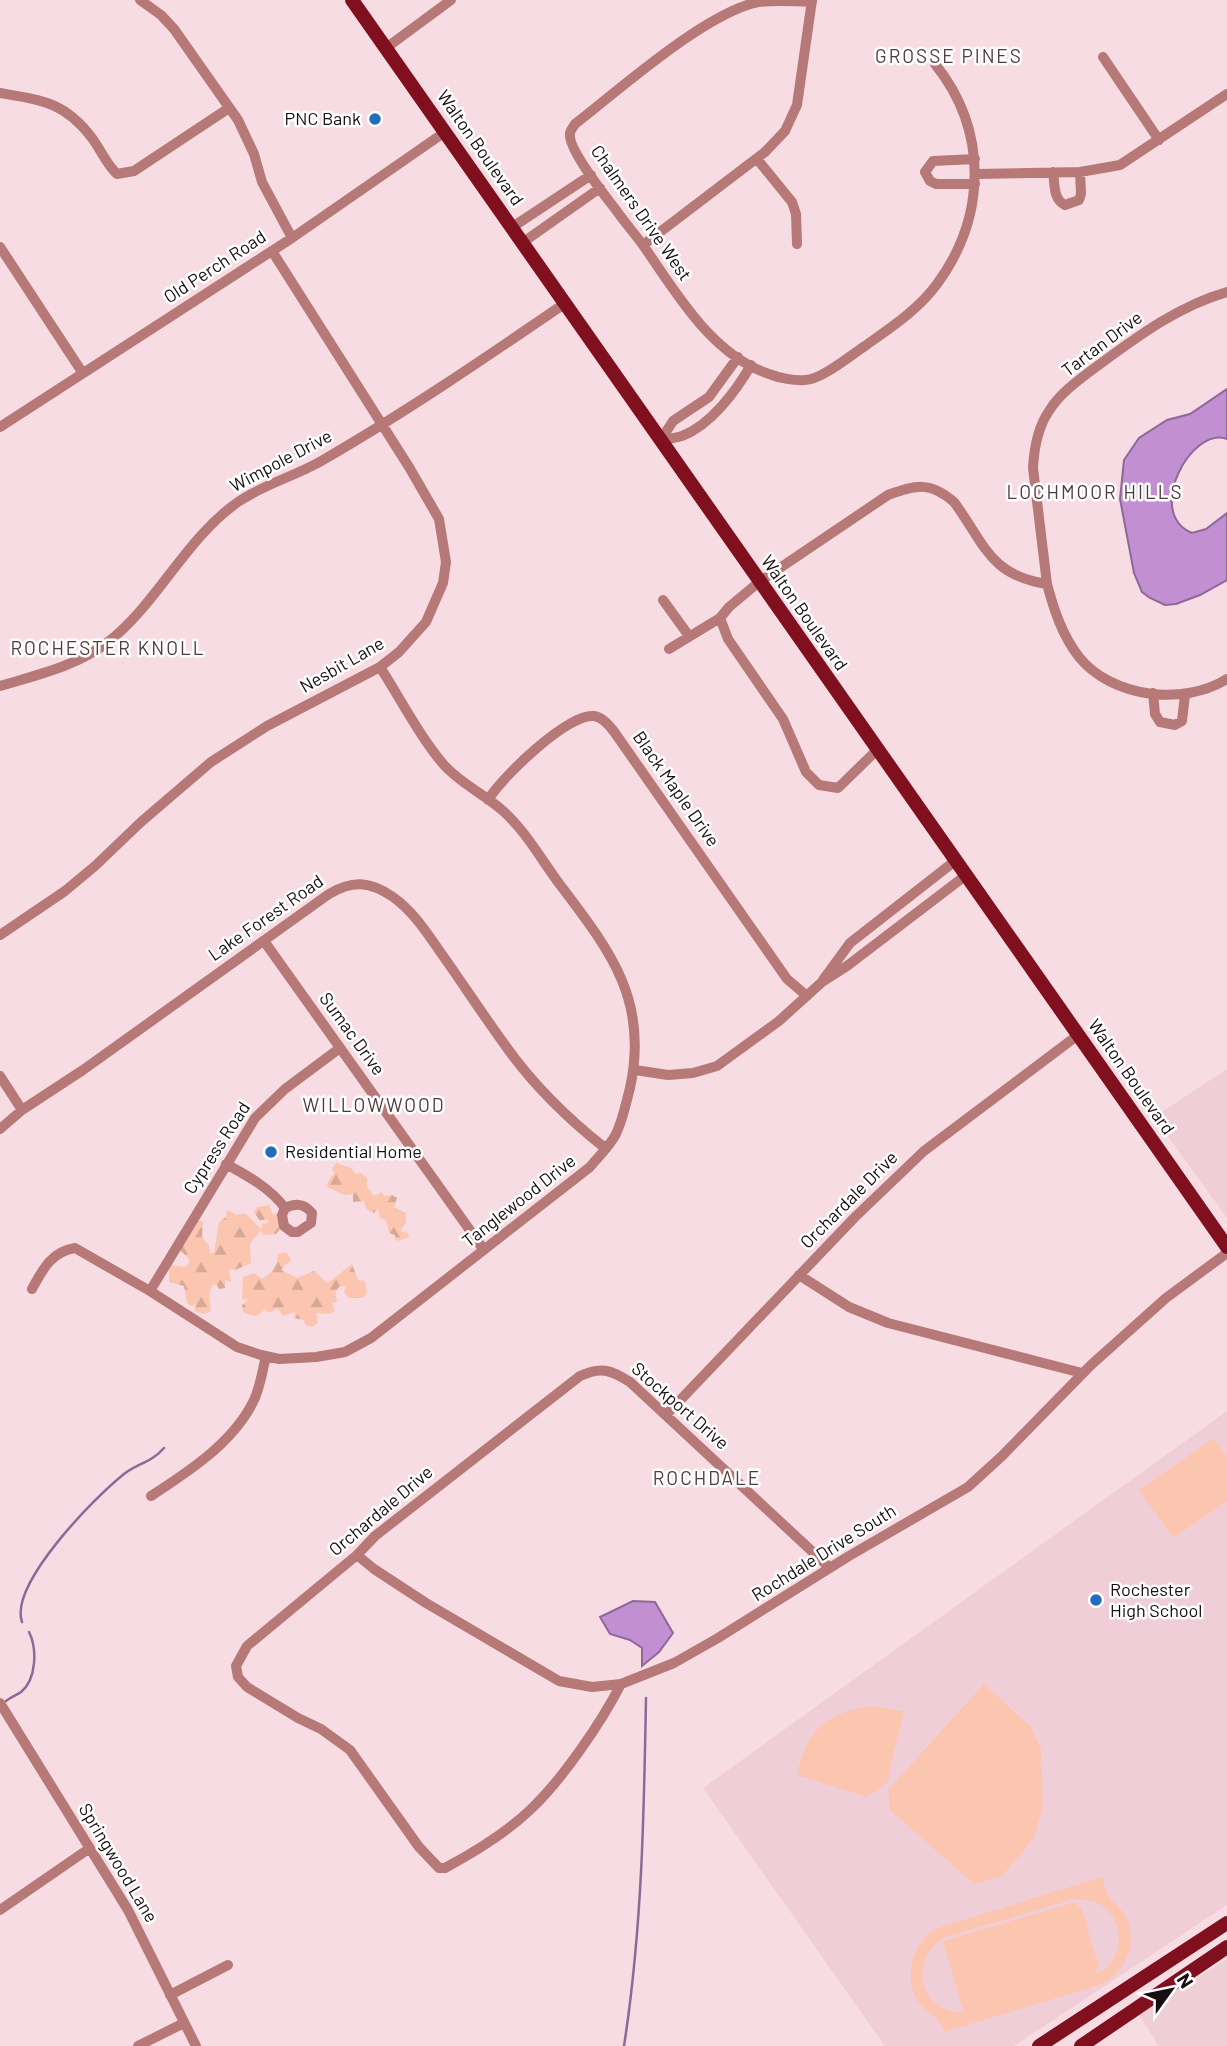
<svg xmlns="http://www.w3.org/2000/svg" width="1227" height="2046" font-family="Barlow,sans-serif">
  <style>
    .built { fill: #f0ced7 }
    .green { fill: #fcc5af; fill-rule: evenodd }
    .forest { fill: url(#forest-firs) }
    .water { fill: #c28fd2; stroke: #8f6898; stroke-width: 2 }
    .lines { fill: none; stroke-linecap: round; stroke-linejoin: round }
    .stream { stroke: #8f6898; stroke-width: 2.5 }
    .minor { stroke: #b67977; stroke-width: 10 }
    .major { stroke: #81101f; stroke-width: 14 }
    .poi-dot { fill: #246cbc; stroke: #fff; stroke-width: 2.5 }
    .labels { text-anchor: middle; stroke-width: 5; stroke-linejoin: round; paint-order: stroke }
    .poi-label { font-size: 18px; fill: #170e11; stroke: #fff; text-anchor: start }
    .street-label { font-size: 18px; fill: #170e11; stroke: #fff }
    .neighbourhood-label { font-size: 19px; letter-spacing: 2px; fill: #4e3a3f; stroke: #fff }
  </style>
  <defs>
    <pattern id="forest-firs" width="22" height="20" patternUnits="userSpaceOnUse" patternTransform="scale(1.75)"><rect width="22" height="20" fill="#fcc5af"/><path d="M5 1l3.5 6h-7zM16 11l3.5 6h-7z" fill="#d7a896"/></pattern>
  </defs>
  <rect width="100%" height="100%" fill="#f7dde3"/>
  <path class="built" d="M 1227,1069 L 1227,1218 L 1154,1117 Z
    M 1227,1411 L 1227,1905 L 1014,2046 L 885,2046 L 703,1788 Z
    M 1227,1959 L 1227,2046 L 1159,2046 L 1139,2015 Z"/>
  <path class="green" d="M 1214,1438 L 1227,1457 L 1227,1501 L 1173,1538 L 1139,1490 Z
    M 984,1684 L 1031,1727 L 1041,1749 L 1043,1807 L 1034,1838 L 1002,1876 L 974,1884 L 890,1810 L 888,1790 Z
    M 870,1706 L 904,1711 L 887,1783 L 867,1797 L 797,1775 C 807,1730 825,1714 870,1706 Z
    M 1102,1877 C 1104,1882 1105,1889 1107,1893 C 1112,1903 1123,1909 1127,1919 C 1139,1947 1122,1977 1096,1986 L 944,2032 C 939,2015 930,2017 920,2004 C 902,1979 911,1946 934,1929 ZM 1074,1899 C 1083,1899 1093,1900 1101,1905 C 1126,1920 1125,1962 1097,1973 L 1096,1969 L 1099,1968 L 1081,1906 L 1078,1907 L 1076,1902 L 943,1941 L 964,2013 C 920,2012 907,1963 943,1938 Z"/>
  <path class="forest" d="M 336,1163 L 351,1168 L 356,1174 L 360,1172 L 367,1178 L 367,1187 L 374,1196 L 382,1192 L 384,1196 L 392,1195 L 397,1198 L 394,1207 L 406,1213 L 406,1223 L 400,1231 L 408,1233 L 409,1237 L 398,1241 L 395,1239 L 395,1235 L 389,1233 L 386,1220 L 380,1218 L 378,1208 L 374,1213 L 366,1209 L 364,1201 L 353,1202 L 353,1194 L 344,1195 L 327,1187 L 328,1182 L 334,1173 L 332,1168 Z
    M 269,1205 L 272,1213 L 279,1215 L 280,1229 L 276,1234 L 263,1235 L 261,1230 L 250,1244 L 251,1263 L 235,1270 L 229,1269 L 231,1282 L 225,1280 L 225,1288 L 219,1289 L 217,1285 L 212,1285 L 209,1295 L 211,1311 L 204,1314 L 194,1311 L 196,1304 L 191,1306 L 187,1303 L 184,1286 L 169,1282 L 169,1265 L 186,1267 L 190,1260 L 180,1250 L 198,1220 L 203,1222 L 202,1237 L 209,1246 L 210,1253 L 214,1253 L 219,1222 L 226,1217 L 227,1210 L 237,1215 L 245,1213 L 261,1229 L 262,1224 L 268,1223 L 268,1219 L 260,1221 L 254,1212 L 257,1207 Z
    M 286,1252 L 291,1260 L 281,1270 L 297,1278 L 314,1271 L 328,1283 L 352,1264 L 358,1280 L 365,1281 L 367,1293 L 363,1298 L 348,1298 L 344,1292 L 346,1287 L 340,1286 L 335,1292 L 337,1302 L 332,1303 L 335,1311 L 328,1314 L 316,1313 L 318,1323 L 312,1327 L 305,1325 L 304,1320 L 294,1318 L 295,1312 L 283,1316 L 277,1308 L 270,1313 L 264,1309 C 257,1318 254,1317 243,1312 L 242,1305 L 248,1300 L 242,1299 L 243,1277 L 254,1273 L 262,1279 C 273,1272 277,1267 278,1254 Z"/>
  <path class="water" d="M 1227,389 L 1227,439 C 1192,425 1144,513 1192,533 L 1206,529 L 1227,513 L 1227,580 L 1200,595 L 1176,604 L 1165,605 L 1150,598 L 1142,592 L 1134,573 L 1120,499 L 1124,460 L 1139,438 L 1167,420 L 1190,414 Z
    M 633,1601 L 655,1602 L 673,1633 L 659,1652 L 642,1666 L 642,1648 L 630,1640 L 610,1634 L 600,1617 Z"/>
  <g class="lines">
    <path class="stream" d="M 22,1622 C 9,1584 95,1497 124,1474 C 138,1463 151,1463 164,1448
      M 6,1701 C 11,1697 17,1695 21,1692 C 37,1679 37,1648 29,1632
      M 624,2046 C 642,1930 644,1815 646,1698"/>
    <path class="minor" d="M 140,0 L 161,15 L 174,29 L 238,120 L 254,154 L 262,182 L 292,238
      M 812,2 C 794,1 776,0 758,2 C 705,13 620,89 575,124 C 574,126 570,131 570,133 C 567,148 606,197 616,210 C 625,223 636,235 645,248 C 677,294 712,355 769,374 C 779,378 795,381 805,380 C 821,380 851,355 865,346 C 890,328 918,310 937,284 C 987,216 988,130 935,64
      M 386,48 L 451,0
      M 1103,57 L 1159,140
      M 0,93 C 42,100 65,102 92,138 C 101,150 106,164 117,174 L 134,171 L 229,108
      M 757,159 L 792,202 L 796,214 L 797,244
      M 975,159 L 933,161 L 925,172 L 930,181 L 936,184 L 975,184
      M 1053,172 C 1055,185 1053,199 1065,205 L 1079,200 L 1081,194 L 1080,172
      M 976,174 L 1080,172 L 1120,165 L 1227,94
      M 511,228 L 591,175
      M 522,243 L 600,188
      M 643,245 L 765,152 L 785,131 L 797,105 L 812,0
      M 0,247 L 82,372
      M 0,427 L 292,238 L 445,132
      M 660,441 C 667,439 675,438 682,436 C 711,425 736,391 751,365
      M 660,441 L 673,421 L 709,397 L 738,357
      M 1047,584 L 1033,468 C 1034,449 1038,427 1049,411 C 1060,393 1080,379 1096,367 C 1137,337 1178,306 1227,292
      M 663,600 L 689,636
      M 669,649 L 720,618
      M 0,686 C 37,675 77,666 108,642 C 158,603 185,539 238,502 C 264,484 296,476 323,460 C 406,412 485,358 564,304
      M 1153,693 L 1155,714 L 1160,722 L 1175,725 L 1182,721 L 1185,695
      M 877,750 L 838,788 L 819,785 L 806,772 L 783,719 L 728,639 L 720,618 L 729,607 L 759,582 L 888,495 C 916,485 930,481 954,502 C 985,544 989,575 1047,584 C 1054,610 1062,635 1079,657 C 1112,698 1184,706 1227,679
      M 488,800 C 501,778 568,713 594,716 C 603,717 610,726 615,733 L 787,979 L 807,996
      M 0,935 L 65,891 L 95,866 L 141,822 L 211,762 L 267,726 L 380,667 L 399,652 L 426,622 L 443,583 L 446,562 L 439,519 L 409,467 L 272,251
      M 264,941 L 484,1250
      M 823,980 L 850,943 L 955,861
      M 635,1070 L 668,1075 L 693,1073 L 717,1066 L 779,1021 L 822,982 L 847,966 L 965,876
      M 0,1076 L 22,1110
      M 0,1129 L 22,1110 L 83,1070 L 329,894 C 352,880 370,881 393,897 C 413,911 427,933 441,953 C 463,984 483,1015 505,1045 C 533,1085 567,1118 605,1148
      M 226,1164 C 248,1176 270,1188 285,1208 C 295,1203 304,1203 312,1213 L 311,1223 L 298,1232 L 292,1232 L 284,1226 L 282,1215 L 285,1208
      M 799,1275 L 849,1307 L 888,1323 L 1082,1373
      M 32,1289 C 43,1269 51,1252 75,1248 L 150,1291 L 237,1347 L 261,1355 L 279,1359 L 316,1357 L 345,1352 L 371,1338 L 590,1167 C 598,1157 610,1146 616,1134 C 623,1119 626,1103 630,1088 C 649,1001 611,952 561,886 C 542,861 526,831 502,810 C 484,794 461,784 444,765 C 420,737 400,698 380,667
      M 150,1291 L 255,1118 L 285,1089 L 340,1048
      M 666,1415 L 855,1217 L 924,1151 L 1078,1035
      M 151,1496 C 188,1472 231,1444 252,1404 C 260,1390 262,1372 266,1356
      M 357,1555 L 374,1569 L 426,1603 L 559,1681 L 592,1687 L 621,1684
      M 830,1568 L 630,1382 C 611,1370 601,1366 580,1376 L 375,1536 L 357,1555 L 247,1646 L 236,1666 L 238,1677 L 247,1687 L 298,1718 L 321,1729 L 350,1750 L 419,1847 L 439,1868 L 445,1868 C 475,1852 506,1833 530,1810 C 562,1780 601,1723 621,1684 L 674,1663 L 718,1638 L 849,1556 L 968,1487 L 1002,1456 L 1091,1365 L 1166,1298 L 1227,1253
      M 0,1703 L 128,1910 L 196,2046
      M 0,1910 L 90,1848
      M 170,1995 L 228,1965
      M 138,2046 L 184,2023"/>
    <path class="major" d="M 352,0 L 1227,1247
      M 1039,2046 L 1227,1923
      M 1081,2046 L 1227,1947"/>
  </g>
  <g class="poi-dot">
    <circle cx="375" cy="119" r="7"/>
    <circle cx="271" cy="1152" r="7"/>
    <circle cx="1096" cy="1600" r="7"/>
  </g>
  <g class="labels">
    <g class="poi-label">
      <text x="361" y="125" text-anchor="end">PNC Bank</text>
      <text x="285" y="1158">Residential Home</text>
      <text x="1110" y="1596">Rochester<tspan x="1110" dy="21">High School</tspan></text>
    </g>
    <g class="street-label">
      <text transform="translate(480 148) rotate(55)" y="6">Walton Boulevard</text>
      <text transform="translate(641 213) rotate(55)" y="6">Chalmers Drive West</text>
      <text transform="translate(215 267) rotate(-33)" y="6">Old Perch Road</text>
      <text transform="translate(1102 344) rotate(-37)" y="6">Tartan Drive</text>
      <text transform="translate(281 461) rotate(-28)" y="6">Wimpole Drive</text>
      <text transform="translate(804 613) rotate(55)" y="6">Walton Boulevard</text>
      <text transform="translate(342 665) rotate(-30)" y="6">Nesbit Lane</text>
      <text transform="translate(676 789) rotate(55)" y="6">Black Maple Drive</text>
      <text transform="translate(266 918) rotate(-35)" y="6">Lake Forest Road</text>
      <text transform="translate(352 1034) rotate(54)" y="6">Sumac Drive</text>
      <text transform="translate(1131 1077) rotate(55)" y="6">Walton Boulevard</text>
      <text transform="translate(217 1148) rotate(-57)" y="6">Cypress Road</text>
      <text transform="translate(849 1200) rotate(-45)" y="6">Orchardale Drive</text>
      <text transform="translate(519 1201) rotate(-38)" y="6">Tanglewood Drive</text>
      <text transform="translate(680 1406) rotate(41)" y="6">Stockport Drive</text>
      <text transform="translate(381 1511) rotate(-40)" y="6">Orchardale Drive</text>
      <text transform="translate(824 1553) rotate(-32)" y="6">Rochdale Drive South</text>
      <text transform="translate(118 1863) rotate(59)" y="6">Springwood Lane</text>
    </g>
    <g class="neighbourhood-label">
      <text x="949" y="63">GROSSE PINES</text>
      <text x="1095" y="499">LOCHMOOR HILLS</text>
      <text x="108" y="655">ROCHESTER KNOLL</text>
      <text x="374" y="1112">WILLOWWOOD</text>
      <text x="707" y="1485">ROCHDALE</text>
    </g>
  </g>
  <g transform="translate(1171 1990) rotate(57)" stroke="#ffffff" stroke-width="5" paint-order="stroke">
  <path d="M0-5L12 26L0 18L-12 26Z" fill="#170e11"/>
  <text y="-10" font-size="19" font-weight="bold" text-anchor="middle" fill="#170e11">N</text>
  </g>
</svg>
